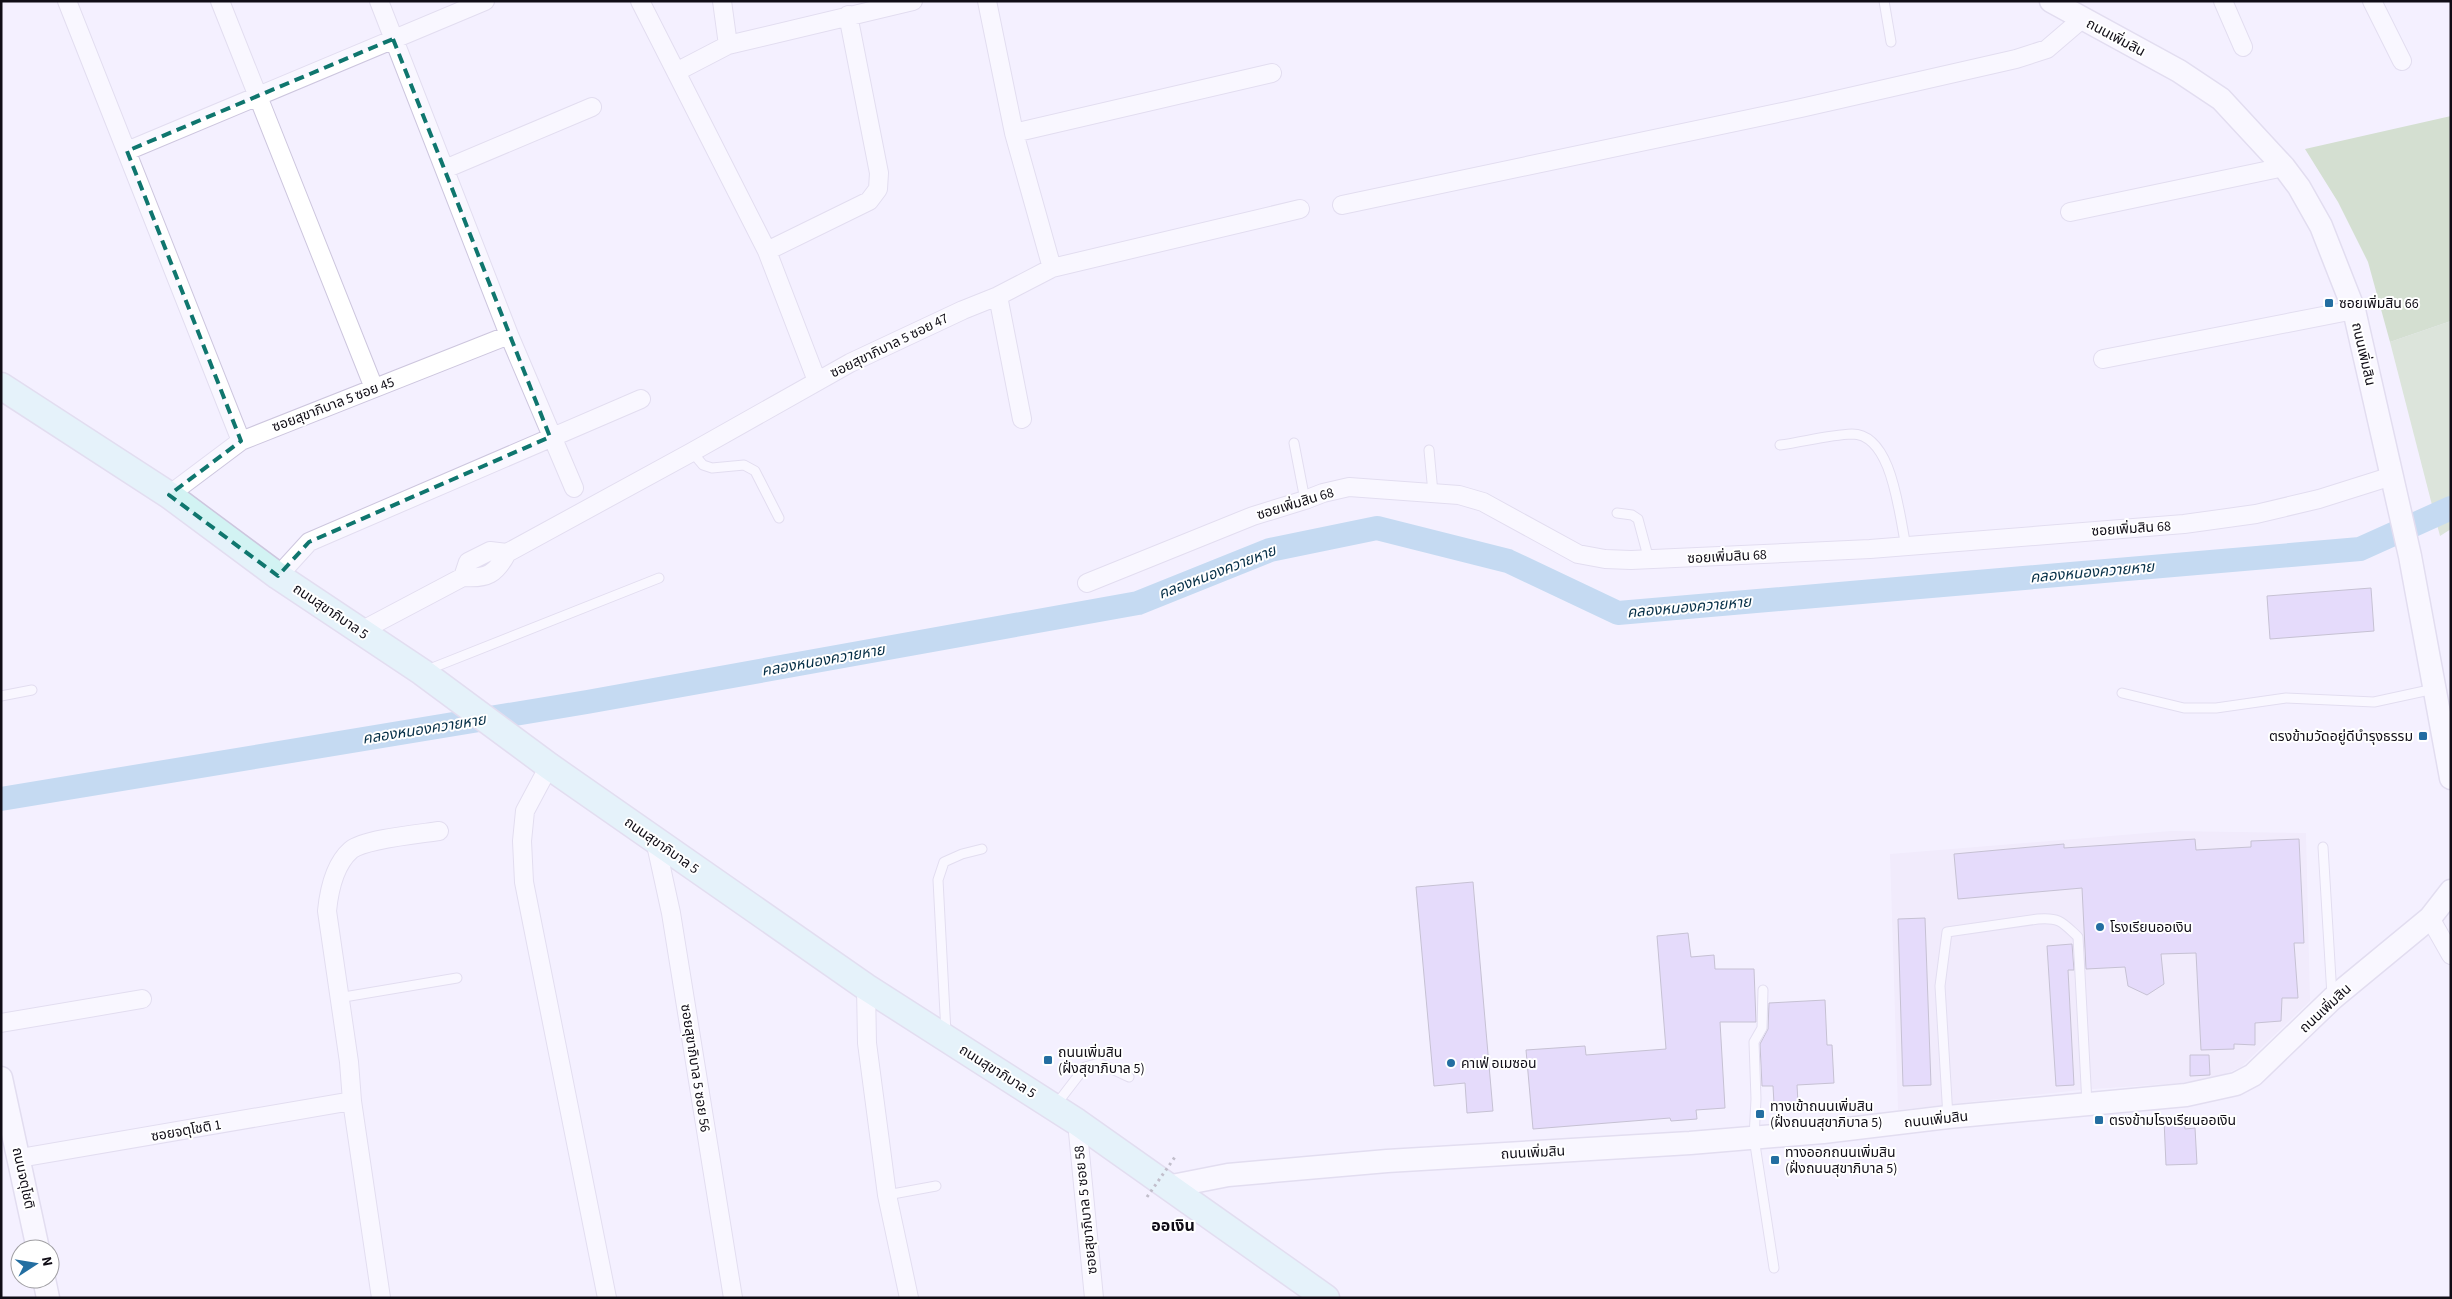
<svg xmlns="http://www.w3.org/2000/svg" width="2452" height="1299" font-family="'Source Sans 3','Noto Sans Thai',sans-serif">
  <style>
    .education { fill: #ede4f9 }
    .green { fill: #bed5af }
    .forest { fill: #adca9a }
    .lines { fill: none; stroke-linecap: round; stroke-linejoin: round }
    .canal { stroke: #8dbfe2; stroke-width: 24 }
    .building { fill: #d2c2f5; stroke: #8e879e }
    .service-casing { stroke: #cdc6de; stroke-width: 11 }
    .minor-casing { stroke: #cdc6de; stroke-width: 20 }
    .tertiary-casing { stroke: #cdc6de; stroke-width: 25 }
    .secondary-casing { stroke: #cdc6de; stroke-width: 29 }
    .service { stroke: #fff; stroke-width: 9 }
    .minor { stroke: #fff; stroke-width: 18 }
    .tertiary { stroke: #fff; stroke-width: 22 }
    .secondary { stroke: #d2f3f3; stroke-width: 26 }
    .path-bridge { stroke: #84808c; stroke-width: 3; stroke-dasharray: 2.5 4; stroke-linecap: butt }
    .marked { fill: none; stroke: #0f766e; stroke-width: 4; stroke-dasharray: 10 6; stroke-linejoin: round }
    .poi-dot { fill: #236ea1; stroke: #fff; stroke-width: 2 }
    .labels { text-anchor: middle; stroke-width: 4; stroke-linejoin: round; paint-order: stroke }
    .street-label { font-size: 14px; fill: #100d16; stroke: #fff }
    .poi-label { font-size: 14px; fill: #100d16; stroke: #fff; text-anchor: start }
    .water-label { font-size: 15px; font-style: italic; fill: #052f47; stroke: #fff }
    .quarter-label { font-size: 16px; font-weight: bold; fill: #100d16; stroke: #fff }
  </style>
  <rect width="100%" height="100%" fill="#f4f0ff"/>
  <path class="education" d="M 2171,831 L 2306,833 L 2310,1001 L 2241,1067 L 2209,1081 L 2080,1090 L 1898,1110 L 1890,854 Z"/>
  <path class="green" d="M 2451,321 L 2451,529 L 2440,536 L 2390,342 Z"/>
  <path class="forest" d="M 2451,116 L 2451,321 L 2390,342 L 2368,262 L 2338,202 L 2305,149 Z"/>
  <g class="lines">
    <path class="canal" d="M 1,799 L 587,702 L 1138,603 L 1270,550 L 1377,528 L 1508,561 L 1618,613 L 2360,549 L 2451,508"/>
  </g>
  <path class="building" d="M 2371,588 L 2374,631 L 2270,639 L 2267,596 Z
    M 2195,839 L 2196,850 L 2251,847 L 2251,841 L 2299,839 L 2304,943 L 2294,943 L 2298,998 L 2282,998 L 2281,1021 L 2255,1023 L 2255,1045 L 2234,1044 L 2234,1049 L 2201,1050 L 2196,953 L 2161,954 L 2164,984 L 2147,995 L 2128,986 L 2125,967 L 2086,969 L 2082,888 L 1958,899 L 1954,854 L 2064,844 L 2064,848 Z
    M 1473,882 L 1493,1111 L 1467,1113 L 1465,1083 L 1434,1086 L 1416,887 Z
    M 1925,918 L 1931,1085 L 1903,1086 L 1898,919 Z
    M 1688,933 L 1691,957 L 1714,955 L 1715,969 L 1754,969 L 1756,1022 L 1720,1022 L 1725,1108 L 1696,1110 L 1697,1119 L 1671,1121 L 1670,1118 L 1533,1129 L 1526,1050 L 1585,1046 L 1586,1055 L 1666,1049 L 1657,936 Z
    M 2072,944 L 2074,970 L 2068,970 L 2074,1085 L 2056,1086 L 2047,946 Z
    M 1825,1000 L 1827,1045 L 1832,1045 L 1834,1083 L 1797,1085 L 1798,1103 L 1774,1104 L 1773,1086 L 1762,1086 L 1760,1044 L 1768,1029 L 1769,1003 Z
    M 2190,1055 L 2209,1055 L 2210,1075 L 2190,1076 Z
    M 2184,1119 L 2185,1129 L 2195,1128 L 2197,1164 L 2166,1165 L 2164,1120 Z"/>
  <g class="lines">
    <g class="service-casing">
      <path id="service" d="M 1884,1 L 1891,42
        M 1294,443 L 1305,500
        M 1780,445 C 1803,442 1828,435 1852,434 C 1893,434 1899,516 1906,546
        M 1429,450 L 1433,493
        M 692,452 L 703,465 L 712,468 L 744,465 L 755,471 L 779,518
        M 1617,513 L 1632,515 L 1638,519 L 1649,560
        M 427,670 L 659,578
        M 2122,693 L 2184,708 L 2216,708 L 2286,698 L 2374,702 L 2434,689
        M 1,696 L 32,690
        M 2323,847 L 2332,996
        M 1763,990 L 1762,1028 L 1754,1042 L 1756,1099 L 1754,1138 L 1774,1268
        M 338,998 L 457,978
        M 946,1033 L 938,880 L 944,862 L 962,854 L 982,849
        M 1055,1106 L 1085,1067 L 1099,1063 L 1129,1077
        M 1948,1117 L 1940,986 L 1947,932 L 2038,919 C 2060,917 2063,923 2078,937 L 2087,1104
        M 887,1195 L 936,1186"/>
    </g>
    <g class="minor-casing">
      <path id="minor" d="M 67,1 L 241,441
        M 220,1 L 374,388
        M 379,1 L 509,335 L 574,488
        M 640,1 L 767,251 L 817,381
        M 722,1 L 728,45
        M 987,1 L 1014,133 L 1052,268
        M 2223,1 L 2243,47
        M 2372,1 L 2402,61
        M 676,72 L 728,45 L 913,1
        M 1014,133 L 1272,73
        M 127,151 L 485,1
        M 445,169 L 592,107
        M 1342,205 L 1801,108 L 2016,59 L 2047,49 L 2082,19
        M 2070,212 L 2284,167
        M 767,251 L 869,201 L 878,189 L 879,173 L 848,15
        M 998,296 L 1022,419
        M 2103,359 L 2354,310
        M 169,495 L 241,441 L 509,335
        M 278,576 L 309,542 L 641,399
        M 463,577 L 468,562 L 490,551 L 507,553
        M 1087,583 L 1253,516 L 1305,500 L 1323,493 L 1349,487 L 1459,495 L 1483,502 L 1578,554 L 1605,559 L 1631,560 L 1870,549 L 2184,524 L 2256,514 L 2319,499 L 2392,476
        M 359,632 L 463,577 C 487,579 496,574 507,553 L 692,452 L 850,363 L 963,310 L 998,296 L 1052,268 L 1300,209
        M 549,766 L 525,811 L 522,841 L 524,882 L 607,1298
        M 655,840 L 671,913 L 733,1298
        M 2430,918 L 2451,955
        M 866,987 L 867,1043 L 887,1195 L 909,1298
        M 1,1023 L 142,999
        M 1077,1122 L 1094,1298
        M 20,1158 L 352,1101
        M 381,1298 L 352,1101 L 349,1062 L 327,911 C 329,891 335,864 351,850 C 365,839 419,834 439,831"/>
    </g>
    <g class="tertiary-casing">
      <path id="tertiary" d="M 2051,1 L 2179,71 L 2221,99 L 2284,167 L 2299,187 L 2321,226 L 2354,310 L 2410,556 L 2451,778
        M 1,1078 L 38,1249
        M 1167,1187 L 1228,1175 L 1387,1161 L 1690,1143 L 1823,1132 L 1948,1117 L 2186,1095 L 2236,1084 L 2253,1075 L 2333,998 L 2430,918 L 2451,891
        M 44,1279 L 48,1298"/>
    </g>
    <g class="secondary-casing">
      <path id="secondary" d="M 1,386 L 169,495 L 278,576 L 422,672 L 549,766 L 866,987 L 1077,1122 L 1326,1298"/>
    </g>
    <use href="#service" class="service"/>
    <use href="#minor" class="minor"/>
    <use href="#tertiary" class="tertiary"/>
    <use href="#secondary" class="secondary"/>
    <path class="path-bridge" d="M 1147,1197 L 1175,1157"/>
  </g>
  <path d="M0 0H2452V1299H0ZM 393,39 L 550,437 L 309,542 L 278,576 L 169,495 L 241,441 L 127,151 Z" fill="#f4f0ff" fill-opacity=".55" fill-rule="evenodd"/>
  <path class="marked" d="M 393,39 L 550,437 L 309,542 L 278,576 L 169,495 L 241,441 L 127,151 Z"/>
  <g class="poi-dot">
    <rect x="2324" y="298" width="10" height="10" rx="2.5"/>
    <rect x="2418" y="731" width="10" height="10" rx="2.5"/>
    <circle cx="2100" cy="927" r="5"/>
    <rect x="1043" y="1055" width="10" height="10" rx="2.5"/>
    <circle cx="1451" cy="1063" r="5"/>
    <rect x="1755" y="1109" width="10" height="10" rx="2.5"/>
    <rect x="2094" y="1115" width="10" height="10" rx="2.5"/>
    <rect x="1770" y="1155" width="10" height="10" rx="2.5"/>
  </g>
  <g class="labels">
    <g class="street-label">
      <text transform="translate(2116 37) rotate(28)" y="5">ถนนเพิ่มสิน</text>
      <text transform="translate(889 345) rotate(-26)" y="5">ซอยสุขาภิบาล 5 ซอย 47</text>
      <text transform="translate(2364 354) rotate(77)" y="5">ถนนเพิ่มสิน</text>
      <text transform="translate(333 404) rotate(-21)" y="5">ซอยสุขาภิบาล 5 ซอย 45</text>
      <text transform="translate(1295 503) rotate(-17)" y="5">ซอยเพิ่มสิน 68</text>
      <text transform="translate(2131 528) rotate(-4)" y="5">ซอยเพิ่มสิน 68</text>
      <text transform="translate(1727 556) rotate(-3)" y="5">ซอยเพิ่มสิน 68</text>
      <text transform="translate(331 611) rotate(34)" y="5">ถนนสุขาภิบาล 5</text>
      <text transform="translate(662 845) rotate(35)" y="5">ถนนสุขาภิบาล 5</text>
      <text transform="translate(2325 1008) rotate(-43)" y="5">ถนนเพิ่มสิน</text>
      <text transform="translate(696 1068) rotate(81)" y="5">ซอยสุขาภิบาล 5 ซอย 56</text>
      <text transform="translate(998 1071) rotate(32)" y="5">ถนนสุขาภิบาล 5</text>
      <text transform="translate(1936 1119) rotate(-6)" y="5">ถนนเพิ่มสิน</text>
      <text transform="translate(186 1130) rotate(-10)" y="5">ซอยจตุโชติ 1</text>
      <text transform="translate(1533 1152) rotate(-3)" y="5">ถนนเพิ่มสิน</text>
      <text transform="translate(24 1178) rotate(78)" y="5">ถนนจตุโชติ</text>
      <text transform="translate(1085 1210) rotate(-96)" y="5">ซอยสุขาภิบาล 5 ซอย 58</text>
    </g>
    <g class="poi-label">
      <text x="2339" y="308">ซอยเพิ่มสิน 66</text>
      <text x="2413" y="741" text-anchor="end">ตรงข้ามวัดอยู่ดีบำรุงธรรม</text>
      <text x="2110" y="932">โรงเรียนออเงิน</text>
      <text x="1058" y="1057">ถนนเพิ่มสิน<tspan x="1058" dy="16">(ฝั่งสุขาภิบาล 5)</tspan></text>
      <text x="1461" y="1068">คาเฟ่ อเมซอน</text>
      <text x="1770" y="1111">ทางเข้าถนนเพิ่มสิน<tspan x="1770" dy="16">(ฝั่งถนนสุขาภิบาล 5)</tspan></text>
      <text x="2109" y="1125">ตรงข้ามโรงเรียนออเงิน</text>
      <text x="1785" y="1157">ทางออกถนนเพิ่มสิน<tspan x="1785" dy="16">(ฝั่งถนนสุขาภิบาล 5)</tspan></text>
    </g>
    <g class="water-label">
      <text transform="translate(1217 572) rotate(-21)" y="5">คลองหนองควายหาย</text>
      <text transform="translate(2092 572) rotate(-5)" y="5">คลองหนองควายหาย</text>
      <text transform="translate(1689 607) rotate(-5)" y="5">คลองหนองควายหาย</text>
      <text transform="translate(823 660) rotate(-10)" y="5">คลองหนองควายหาย</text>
      <text transform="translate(424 729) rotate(-9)" y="5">คลองหนองควายหาย</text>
    </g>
    <g class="quarter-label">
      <text x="1173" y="1231">ออเงิน</text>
    </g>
  </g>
  <rect width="2452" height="1299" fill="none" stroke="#100d16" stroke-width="5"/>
  <g transform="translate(35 1264) rotate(78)"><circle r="24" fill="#ffffff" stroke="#9f9ea2"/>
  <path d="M0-4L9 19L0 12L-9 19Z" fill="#236ea1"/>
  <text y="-8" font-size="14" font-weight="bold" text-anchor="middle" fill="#100d16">N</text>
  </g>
</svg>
